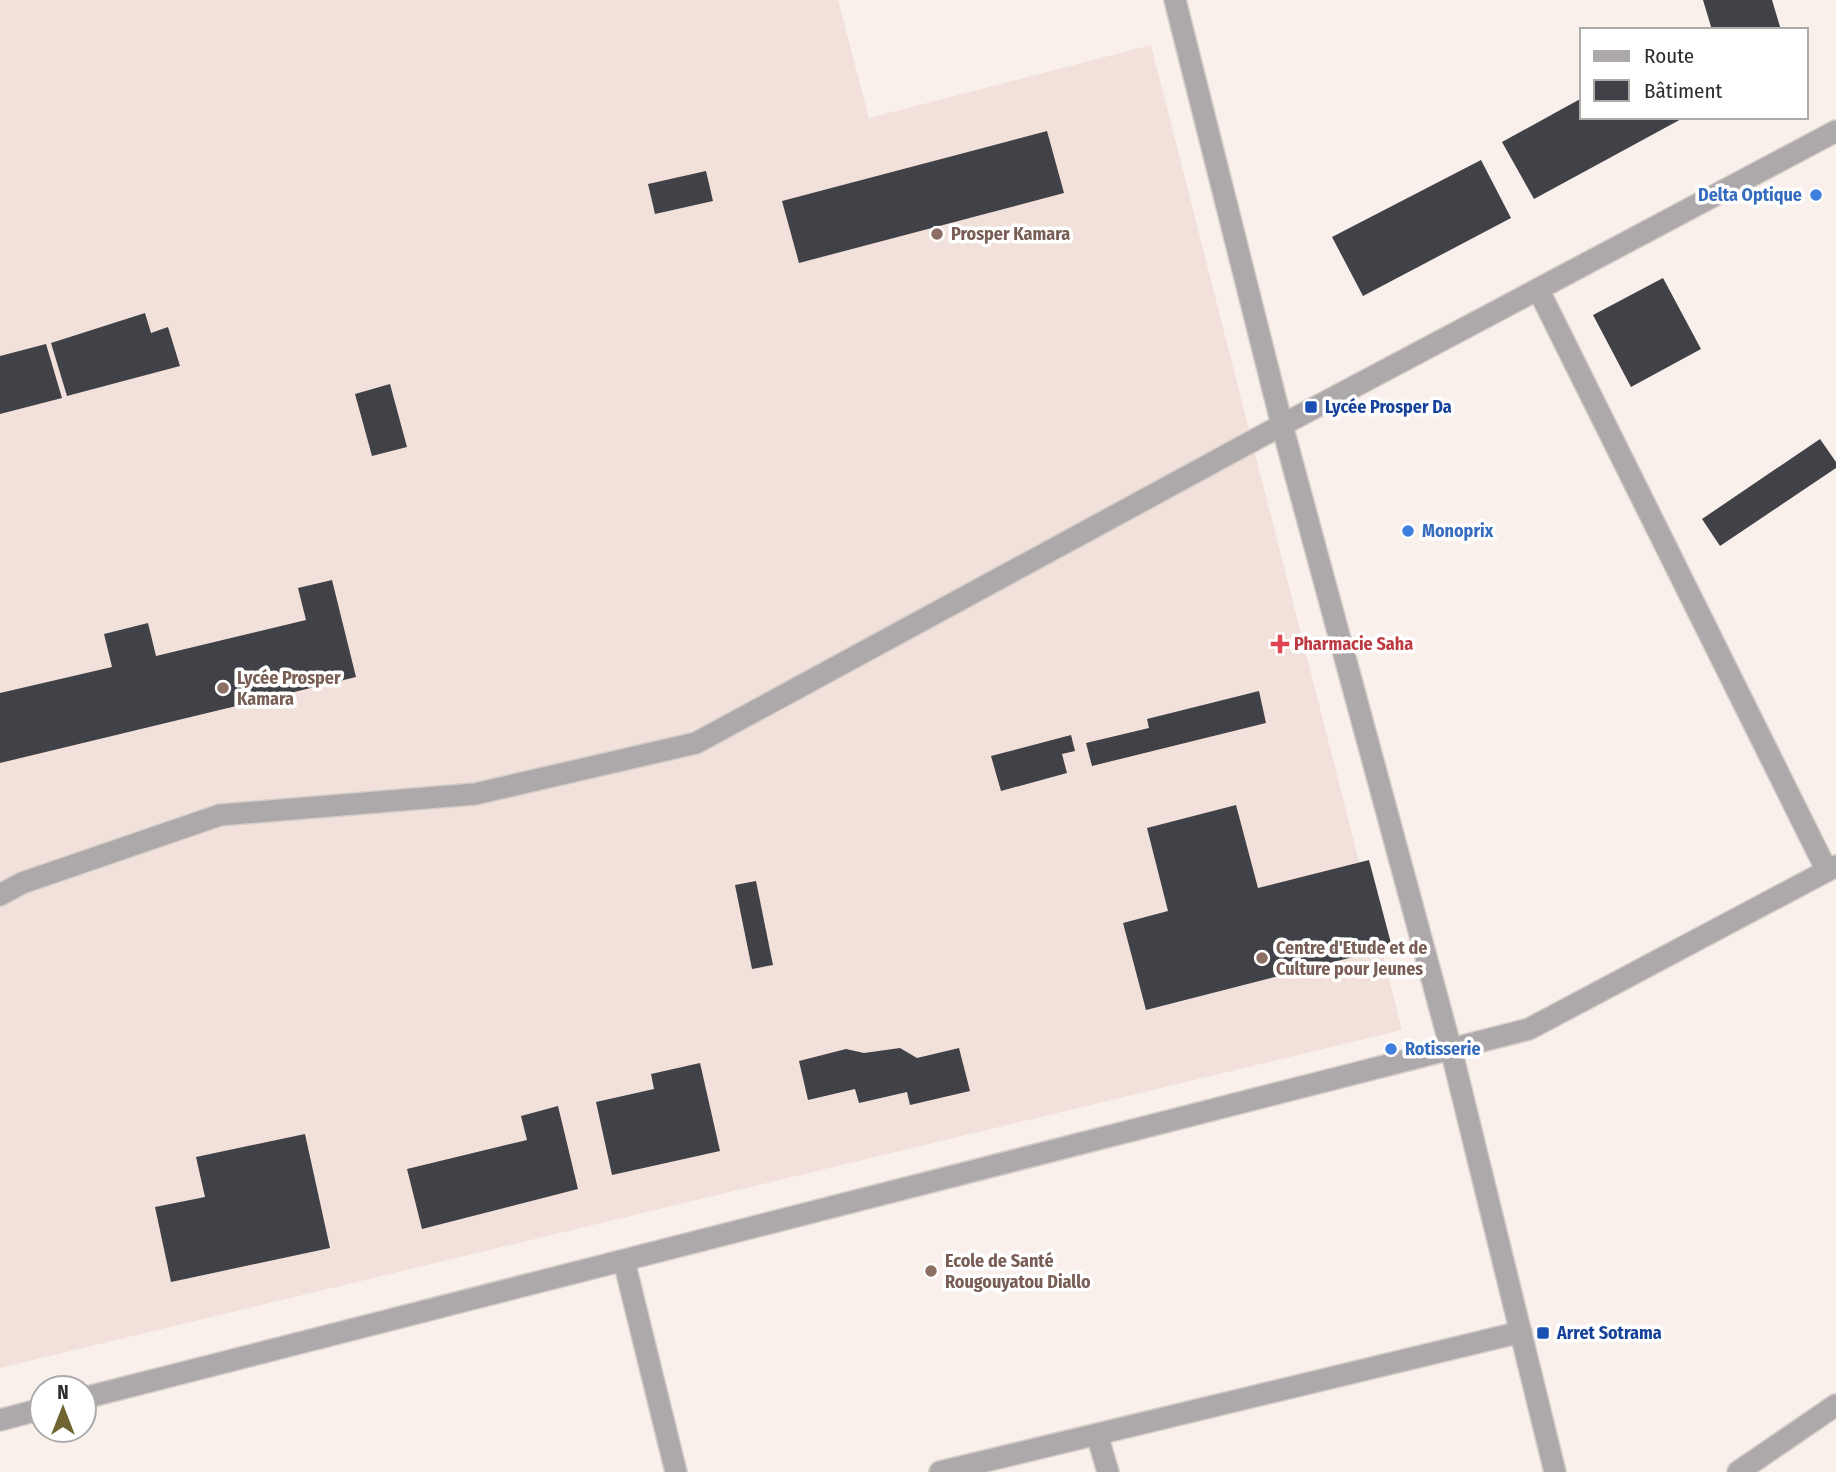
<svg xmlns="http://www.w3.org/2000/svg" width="1836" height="1472" font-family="'Fira Sans Condensed',sans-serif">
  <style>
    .built { fill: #f2e1da }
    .building { fill: #414148 }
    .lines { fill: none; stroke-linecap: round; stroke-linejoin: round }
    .minor-casing { stroke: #d5cdc9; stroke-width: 24 }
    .minor { stroke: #ada9aa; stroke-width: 21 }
    .shop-dot { fill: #3f7fe0; stroke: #fff; stroke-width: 2.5 }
    .education-dot { fill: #8d6e63; stroke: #fff; stroke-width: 2.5 }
    .transit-dot { fill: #1a4fb4; stroke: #fff; stroke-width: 2.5 }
    .health-dot { fill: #e0444e; stroke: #fff; stroke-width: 2.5 }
    .labels { text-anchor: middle; stroke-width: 7; stroke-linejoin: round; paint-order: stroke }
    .shop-label { font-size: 18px; font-weight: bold; fill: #366cbe; stroke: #fff; text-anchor: start }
    .education-label { font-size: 18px; font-weight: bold; fill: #785e54; stroke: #fff; text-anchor: start }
    .transit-label { font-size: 18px; font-weight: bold; fill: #164399; stroke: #fff; text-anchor: start }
    .health-label { font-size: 18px; font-weight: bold; fill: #be3a42; stroke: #fff; text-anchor: start }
  </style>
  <rect width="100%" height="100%" fill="#f9f0ec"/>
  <path class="built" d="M 0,0 L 838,0 L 869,118 L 1151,45 L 1402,1030 L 0,1368 Z"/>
  <path class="building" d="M 1703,0 L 1772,0 L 1781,30 L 1712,30 Z
    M 1582,98 L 1582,117 L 1685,117 L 1534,199 L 1502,142 Z
    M 1047,131 L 1064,193 L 799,263 L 782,201 Z
    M 1481,160 L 1511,218 L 1363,296 L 1332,237 Z
    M 706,171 L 713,201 L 655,214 L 648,184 Z
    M 1663,278 L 1701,349 L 1631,387 L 1593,315 Z
    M 145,313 L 151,333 L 168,327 L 180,366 L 67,396 L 51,343 Z
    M 46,344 L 62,398 L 0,414 L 0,356 Z
    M 390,384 L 407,447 L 372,456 L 355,394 Z
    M 1820,439 L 1836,462 L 1836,468 L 1720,546 L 1702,519 Z
    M 332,580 L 356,677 L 0,763 L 0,693 L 112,667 L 104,634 L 148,623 L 156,656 L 306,620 L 298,588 Z
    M 1259,691 L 1266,723 L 1092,766 L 1086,743 L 1149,728 L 1147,719 Z
    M 1071,735 L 1075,751 L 1062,754 L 1067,773 L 1001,791 L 991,756 Z
    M 1236,805 L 1258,888 L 1369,860 L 1392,947 L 1146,1010 L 1123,923 L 1168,911 L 1147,828 Z
    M 756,881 L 773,965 L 752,969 L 735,885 Z
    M 900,1048 L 917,1058 L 959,1048 L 970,1091 L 910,1105 L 907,1092 L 859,1103 L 855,1089 L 808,1100 L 799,1061 L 846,1049 L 864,1053 Z
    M 700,1063 L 720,1151 L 612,1175 L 596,1102 L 654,1089 L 651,1074 Z
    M 558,1106 L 578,1189 L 422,1229 L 407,1169 L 527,1140 L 521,1116 Z
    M 305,1134 L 330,1248 L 171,1282 L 155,1207 L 205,1197 L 196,1157 Z"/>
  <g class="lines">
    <g class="minor-casing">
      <path id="minor" d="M 1175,0 L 1282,425 L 1451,1049 L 1555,1472
        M 1538,289 L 1827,871
        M 0,895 L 22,883 L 220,815 L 475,794 L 696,743 L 1282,425 L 1836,131
        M 624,1261 L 676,1472
        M 84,1398 L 1529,1029 L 1836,866
        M 0,1420 L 42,1409
        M 1097,1434 L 1108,1472
        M 940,1472 L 1521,1332
        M 1738,1472 L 1836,1405"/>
    </g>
    <use href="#minor" class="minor"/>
  </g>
  <g class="shop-dot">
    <circle cx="1816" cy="195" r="7"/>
    <circle cx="1408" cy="531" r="7"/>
    <circle cx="1391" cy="1049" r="7"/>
  </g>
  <g class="education-dot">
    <circle cx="937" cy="234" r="7"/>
    <circle cx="223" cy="688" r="7"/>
    <circle cx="1262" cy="958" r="7"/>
    <circle cx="931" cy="1271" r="7"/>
  </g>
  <g class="transit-dot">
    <rect x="1304" y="400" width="14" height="14" rx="3.5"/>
    <rect x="1536" y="1326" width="14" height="14" rx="3.5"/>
  </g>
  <path class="health-dot" d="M1276.5 633.5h7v7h7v7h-7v7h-7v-7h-7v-7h7z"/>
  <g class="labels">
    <g class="shop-label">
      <text x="1802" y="201" text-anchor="end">Delta Optique</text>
      <text x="1422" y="537">Monoprix</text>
      <text x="1405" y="1055">Rotisserie</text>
    </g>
    <g class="education-label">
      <text x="951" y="240">Prosper Kamara</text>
      <text x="237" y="684">Lycée Prosper<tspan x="237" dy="21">Kamara</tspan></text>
      <text x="1276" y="954">Centre d'Etude et de<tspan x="1276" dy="21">Culture pour Jeunes</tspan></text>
      <text x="945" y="1267">Ecole de Santé<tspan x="945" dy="21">Rougouyatou Diallo</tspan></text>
    </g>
    <g class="transit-label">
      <text x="1325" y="413">Lycée Prosper Da</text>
      <text x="1557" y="1339">Arret Sotrama</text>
    </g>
    <g class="health-label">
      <text x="1294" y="650">Pharmacie Saha</text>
    </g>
  </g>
  <rect x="1580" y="28" width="228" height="91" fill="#ffffff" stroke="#acabaa" stroke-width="2"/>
  <rect x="1594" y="51" width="35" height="10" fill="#ada9aa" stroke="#acabaa" stroke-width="2"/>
  <text x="1644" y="63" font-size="21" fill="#2f2c2b">Route</text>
  <rect x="1594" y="80" width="35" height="21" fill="#414148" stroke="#acabaa" stroke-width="2"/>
  <text x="1644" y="98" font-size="21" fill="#2f2c2b">Bâtiment</text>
  <g transform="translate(63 1409)"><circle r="33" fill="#ffffff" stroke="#acabaa" stroke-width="2"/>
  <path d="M0-5L12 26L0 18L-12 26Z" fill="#706431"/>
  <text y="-10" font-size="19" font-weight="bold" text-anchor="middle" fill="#2f2c2b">N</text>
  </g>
</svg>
